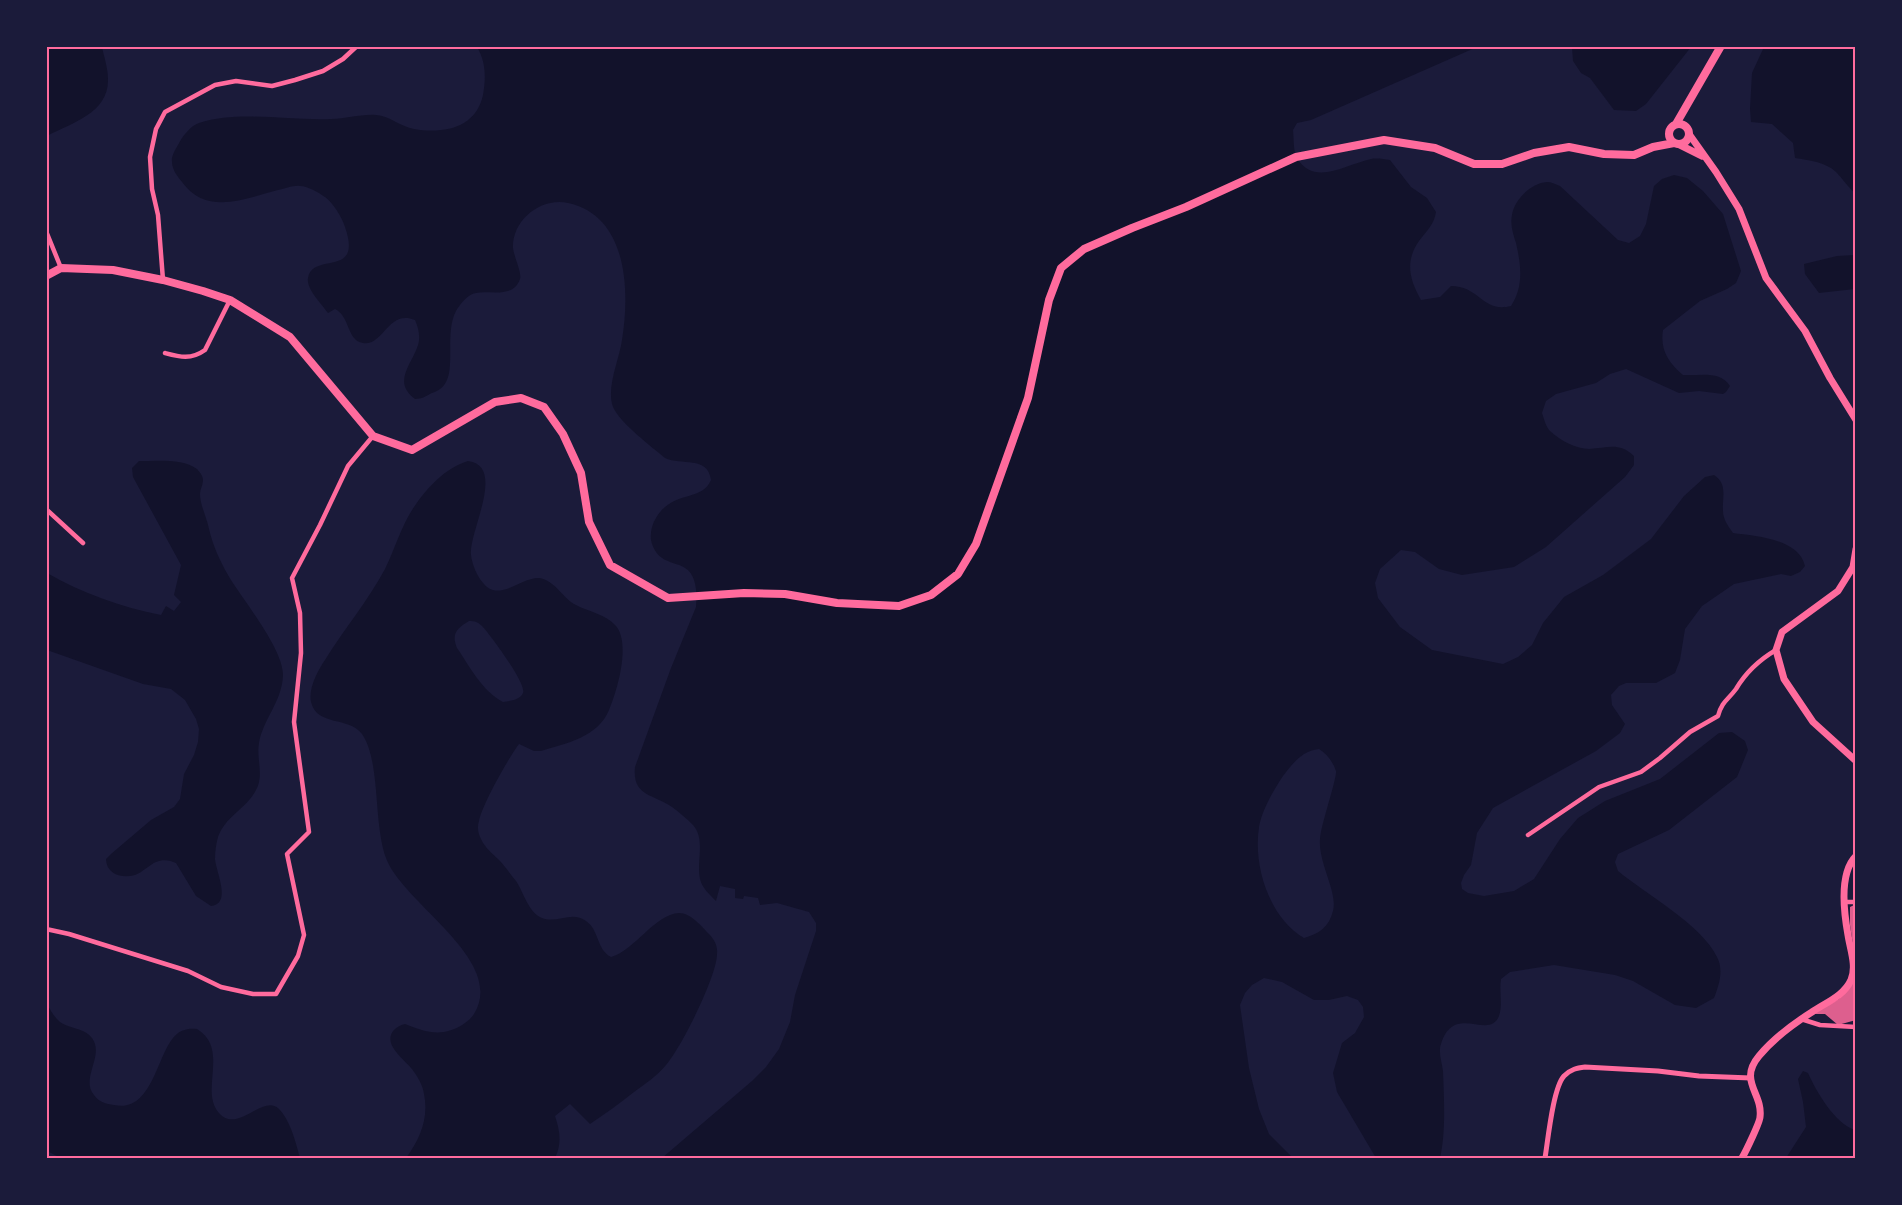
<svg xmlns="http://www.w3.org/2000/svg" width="1902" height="1205" font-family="'Exo 2',sans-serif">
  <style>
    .water { fill: #12122b; fill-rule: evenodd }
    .building { fill: #dd5f8e }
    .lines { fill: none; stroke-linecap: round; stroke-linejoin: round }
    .minor { stroke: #ff6b9d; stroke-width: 4.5 }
    .tertiary { stroke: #ff6b9d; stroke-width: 5 }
    .primary { stroke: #ff6b9d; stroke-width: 7 }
    .trunk { stroke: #ff6b9d; stroke-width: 8 }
    .neatline { fill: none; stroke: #ff6b9d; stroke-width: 2 }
  </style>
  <rect width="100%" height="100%" fill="#1b1b3a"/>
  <path class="water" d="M 47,46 L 102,47 C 104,57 108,68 108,79 C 109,113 72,123 47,136 Z
    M 477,47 L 1477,47 L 1311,120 L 1297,123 L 1293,130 C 1294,138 1293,151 1297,158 C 1314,187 1347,164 1371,159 C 1376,158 1384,159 1390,160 L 1411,187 L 1427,198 L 1436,212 C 1434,225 1427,230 1419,241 C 1405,261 1409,279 1421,300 L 1440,297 L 1451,286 C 1480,286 1482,313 1511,306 C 1524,286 1521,265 1516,243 C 1513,234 1510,225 1512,215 C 1514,200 1531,183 1547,182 C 1551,182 1555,184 1560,186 L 1618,240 L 1629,243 L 1640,236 L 1646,224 L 1654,186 L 1662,179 L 1674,175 L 1687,178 L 1703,191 L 1723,214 L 1741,271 L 1736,283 L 1727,289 L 1700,301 L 1663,330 C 1660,350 1668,362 1683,375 C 1700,376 1720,370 1730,386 L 1726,392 L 1723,394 L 1699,391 L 1679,393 L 1626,369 L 1610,374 L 1596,383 L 1556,394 L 1546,401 L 1542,413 C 1544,419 1546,427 1550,431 C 1559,440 1577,449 1589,449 C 1608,448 1619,442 1634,456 L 1634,465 L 1625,477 L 1546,547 L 1514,567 L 1462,575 L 1439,569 L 1415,552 L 1401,550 L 1380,569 L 1375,583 L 1378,598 L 1400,627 L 1432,650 L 1503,664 L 1518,657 L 1532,645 L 1543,623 L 1564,597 L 1603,575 L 1651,539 L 1684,496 L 1705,477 L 1714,475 C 1728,484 1722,497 1723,511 C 1723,519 1728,526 1733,533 C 1756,536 1799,539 1805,566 L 1800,572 L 1791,576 L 1781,574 L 1734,584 L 1702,606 L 1685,629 L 1680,660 L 1675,673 L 1656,683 L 1626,683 L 1619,686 L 1611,695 L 1612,705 L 1625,724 L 1620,733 L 1596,751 L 1493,808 L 1477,833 L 1471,865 L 1464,875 L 1461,883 L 1462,889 L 1468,893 L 1484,896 L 1514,891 L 1534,879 L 1560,839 L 1578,818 L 1605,801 L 1660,779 L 1719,733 L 1732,732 L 1745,741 L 1748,750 L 1737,777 L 1669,830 L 1618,854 L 1615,862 L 1618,871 C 1646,894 1702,925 1717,957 C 1724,970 1719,985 1714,998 L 1696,1008 L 1675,1005 L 1633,981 L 1615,975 L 1554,965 L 1510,972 L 1501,979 C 1499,991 1503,1005 1499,1016 C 1489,1041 1454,1002 1441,1044 C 1438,1052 1442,1063 1443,1071 C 1444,1098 1446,1133 1440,1158 L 1376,1158 L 1337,1092 L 1333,1073 L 1342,1043 L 1355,1033 L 1364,1017 L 1363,1007 L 1358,1000 L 1347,996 L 1329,1000 L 1314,1000 L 1282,982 L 1264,978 L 1252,985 L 1245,993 L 1240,1005 L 1249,1068 L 1259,1109 L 1269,1134 L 1293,1158 L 662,1158 L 752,1081 L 766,1067 L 779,1049 L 790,1022 L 795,995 L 816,931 L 816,923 L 809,912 L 777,903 L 760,905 L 758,898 L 744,896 L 743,899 L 735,898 L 735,889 L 720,886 L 716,901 C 710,895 702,888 700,879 C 696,861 706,840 693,825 C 687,819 679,812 672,807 C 653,794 632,796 635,767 L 671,668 L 696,607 C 697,594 697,575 685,568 C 680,564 673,564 668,561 C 659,558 653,550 651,540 C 650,533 652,524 656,518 C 672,490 702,502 711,480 C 708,455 681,466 665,458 C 652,447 620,423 613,407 C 606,387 619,361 622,340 C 630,291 628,216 568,203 C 541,197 512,220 513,248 C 514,257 522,273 520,279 C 513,299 490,290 476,293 C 468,294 460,304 456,311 C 445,331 455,367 446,382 C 443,388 438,391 432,393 C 426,396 422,399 415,399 C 393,383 410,366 417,348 C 421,339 419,329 415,320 C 388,309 384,346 363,343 C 347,341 350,316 335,309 L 328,313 C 322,304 306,289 308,278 C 313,251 363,279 345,227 C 342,217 333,203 325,197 C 319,193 308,186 300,186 C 294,185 284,189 278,190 C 244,199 207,216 182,182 C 178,177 172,170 172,162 C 171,157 175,150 178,145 C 182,137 190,126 199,123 C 239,110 289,121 331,119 C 346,119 361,114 376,115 C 390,116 401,127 414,129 C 444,134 476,128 483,95 C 486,78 486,62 477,47 ZM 1319,749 C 1327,754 1333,762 1336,771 C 1337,779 1321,824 1320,839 C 1318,863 1338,892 1333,911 C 1329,927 1319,934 1304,938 C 1269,917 1253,866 1259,827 C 1262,810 1273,791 1283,776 C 1293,763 1302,751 1319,749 Z
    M 1572,47 L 1572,46 L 1691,47 L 1646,104 L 1636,111 L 1614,110 L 1590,78 L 1581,73 L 1573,61 Z
    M 1764,47 L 1855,47 L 1855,193 C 1847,186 1843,179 1836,172 C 1826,162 1808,160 1795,158 L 1793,143 L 1772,124 L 1751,122 L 1750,109 L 1752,73 Z
    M 1855,255 L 1855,289 L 1819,293 L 1805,274 L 1804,264 L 1837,256 Z
    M 139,461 C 156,461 183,458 197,469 C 198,470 202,475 202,476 C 205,483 200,488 200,494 C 200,505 207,518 209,529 C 213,546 220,561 228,575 C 242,599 283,648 283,675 C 282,702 263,719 259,743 C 256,760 265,776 255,792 C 245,809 225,817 218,837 C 216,844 215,852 215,859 C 216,872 232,904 211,906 L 196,896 L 176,863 C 170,860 163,859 156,862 C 149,865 143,872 135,875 C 122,879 106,874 106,859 L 111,854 L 151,820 L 174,807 L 180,799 L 184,774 L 194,755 L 198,742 L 199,729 L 196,719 L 185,700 L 171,689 L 143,684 L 47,650 L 47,573 C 82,593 121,607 161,615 L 166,606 L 174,611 L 181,602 L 174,595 L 181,565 L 133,477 L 132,468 Z
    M 468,461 C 507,466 468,533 471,555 C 472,564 477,577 484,584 C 499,602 522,577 539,578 C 555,580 563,599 576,605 C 589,612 606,614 616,626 C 631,644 617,691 609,710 C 598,737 567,743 541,751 L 534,751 L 519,744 C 509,757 482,805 479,821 C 477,827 478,833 481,839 C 485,848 492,853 499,860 C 505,866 510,874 516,881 C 524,893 528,912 542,918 C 557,924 572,910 586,921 C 600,931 596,949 611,957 C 634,951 655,914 679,913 C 691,913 701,926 709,934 C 714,939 718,946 717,954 C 717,976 681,1048 666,1065 C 657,1076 645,1084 634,1092 C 620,1103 605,1114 590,1124 L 570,1104 L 555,1116 C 560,1131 562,1143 555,1158 L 406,1158 C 420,1139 429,1118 424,1094 C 423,1085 417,1076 412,1069 C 404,1059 383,1045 393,1031 C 397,1027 400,1025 405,1024 C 417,1029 431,1034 444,1032 C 456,1030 468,1023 474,1014 C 507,960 403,904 386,858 C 373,822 381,762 362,734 C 349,716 317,727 311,702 C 308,689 318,670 325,660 C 344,629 368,601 385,569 C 395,549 401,526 414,507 C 427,488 445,468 468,461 ZM 469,621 C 475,621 478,622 482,626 C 489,633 527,684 523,693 C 520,700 510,701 503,702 C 482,691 470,667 457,648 C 451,634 457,628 469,621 Z
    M 47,1004 C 51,1011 54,1017 60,1022 C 70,1029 85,1028 92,1038 C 105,1056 80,1078 94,1095 C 99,1102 106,1104 114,1105 C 151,1113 156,1059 173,1038 C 179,1030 188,1028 197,1029 C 230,1049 199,1091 219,1113 C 237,1134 262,1095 278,1108 C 290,1119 296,1143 300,1158 L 61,1158 L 47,1151 Z
    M 1803,1071 L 1808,1073 C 1816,1091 1835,1124 1855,1130 L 1855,1158 L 1786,1158 L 1806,1127 L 1803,1102 L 1798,1079 Z"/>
  <path class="building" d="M 1856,904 L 1856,951 L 1854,951 L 1850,925 L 1850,907 Z
    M 1856,979 L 1856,1020 L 1838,1025 L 1825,1014 L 1813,1014 L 1839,999 Z"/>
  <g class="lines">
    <path class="minor" d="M 46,231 L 61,268
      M 163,280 L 158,215 L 152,189 L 150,157 L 156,129 L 165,112 L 215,85 L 236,81 L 272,86 L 295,80 L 323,71 L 343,59 L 357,46
      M 165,353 C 180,357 191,360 205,350 L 230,300
      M 46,509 L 83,543
      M 1528,835 L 1599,787 L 1641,772 L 1660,758 L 1690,732 L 1718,716 C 1722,701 1728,700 1736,689 C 1746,672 1759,660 1776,650
      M 1845,902 L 1856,902
      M 46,929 L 69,934 L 188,971 L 221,987 L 253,994 L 276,994 L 298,956 L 304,935 L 287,854 L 309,832 L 294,722 L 301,653 L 300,613 L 292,578 L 320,525 L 348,466 L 373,436
      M 1801,1019 L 1820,1025 L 1856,1027"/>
    <path class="tertiary" d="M 1545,1158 C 1548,1140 1553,1088 1564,1076 C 1571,1069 1577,1068 1585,1067 L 1658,1071 L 1699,1076 L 1751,1078"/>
    <path class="primary" d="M 1689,134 L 1716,172 L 1739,209 L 1766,278 L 1805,331 L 1830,378 L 1856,420
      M 1678,144 L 1702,156
      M 1856,549 L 1853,567 L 1838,591 L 1782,632 L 1776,650 L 1784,679 L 1813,722 L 1856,761
      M 1742,1158 C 1746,1151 1760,1122 1760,1117 C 1763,1093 1738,1081 1759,1056 C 1773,1039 1793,1024 1812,1012 C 1825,1003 1844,996 1851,980 C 1857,966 1850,949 1848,935 C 1844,913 1839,873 1856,856"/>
    <path class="trunk" d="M 1676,124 L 1721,46
      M1669 134a10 10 0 1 1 20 0a10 10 0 1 1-20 0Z
      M 46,276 L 61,268 L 113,270 L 163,280 L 203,291 L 230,300 L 290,337 L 373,436 L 412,450 L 495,402 L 521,398 L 544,407 L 563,434 L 581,473 L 589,522 L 610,565 L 668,598 L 744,593 L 785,594 L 837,603 L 899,606 L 931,595 L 958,574 L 976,544 L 1028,398 L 1049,300 L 1061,268 L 1084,249 L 1132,228 L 1186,207 L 1296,157 L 1384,140 L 1435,148 L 1474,164 L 1502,164 L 1534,153 L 1569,147 L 1604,154 L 1634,155 L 1653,147 L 1674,143"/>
  </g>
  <rect width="1902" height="1205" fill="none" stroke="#1b1b3a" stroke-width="96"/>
  <rect x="48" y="48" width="1806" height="1109" class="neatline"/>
</svg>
